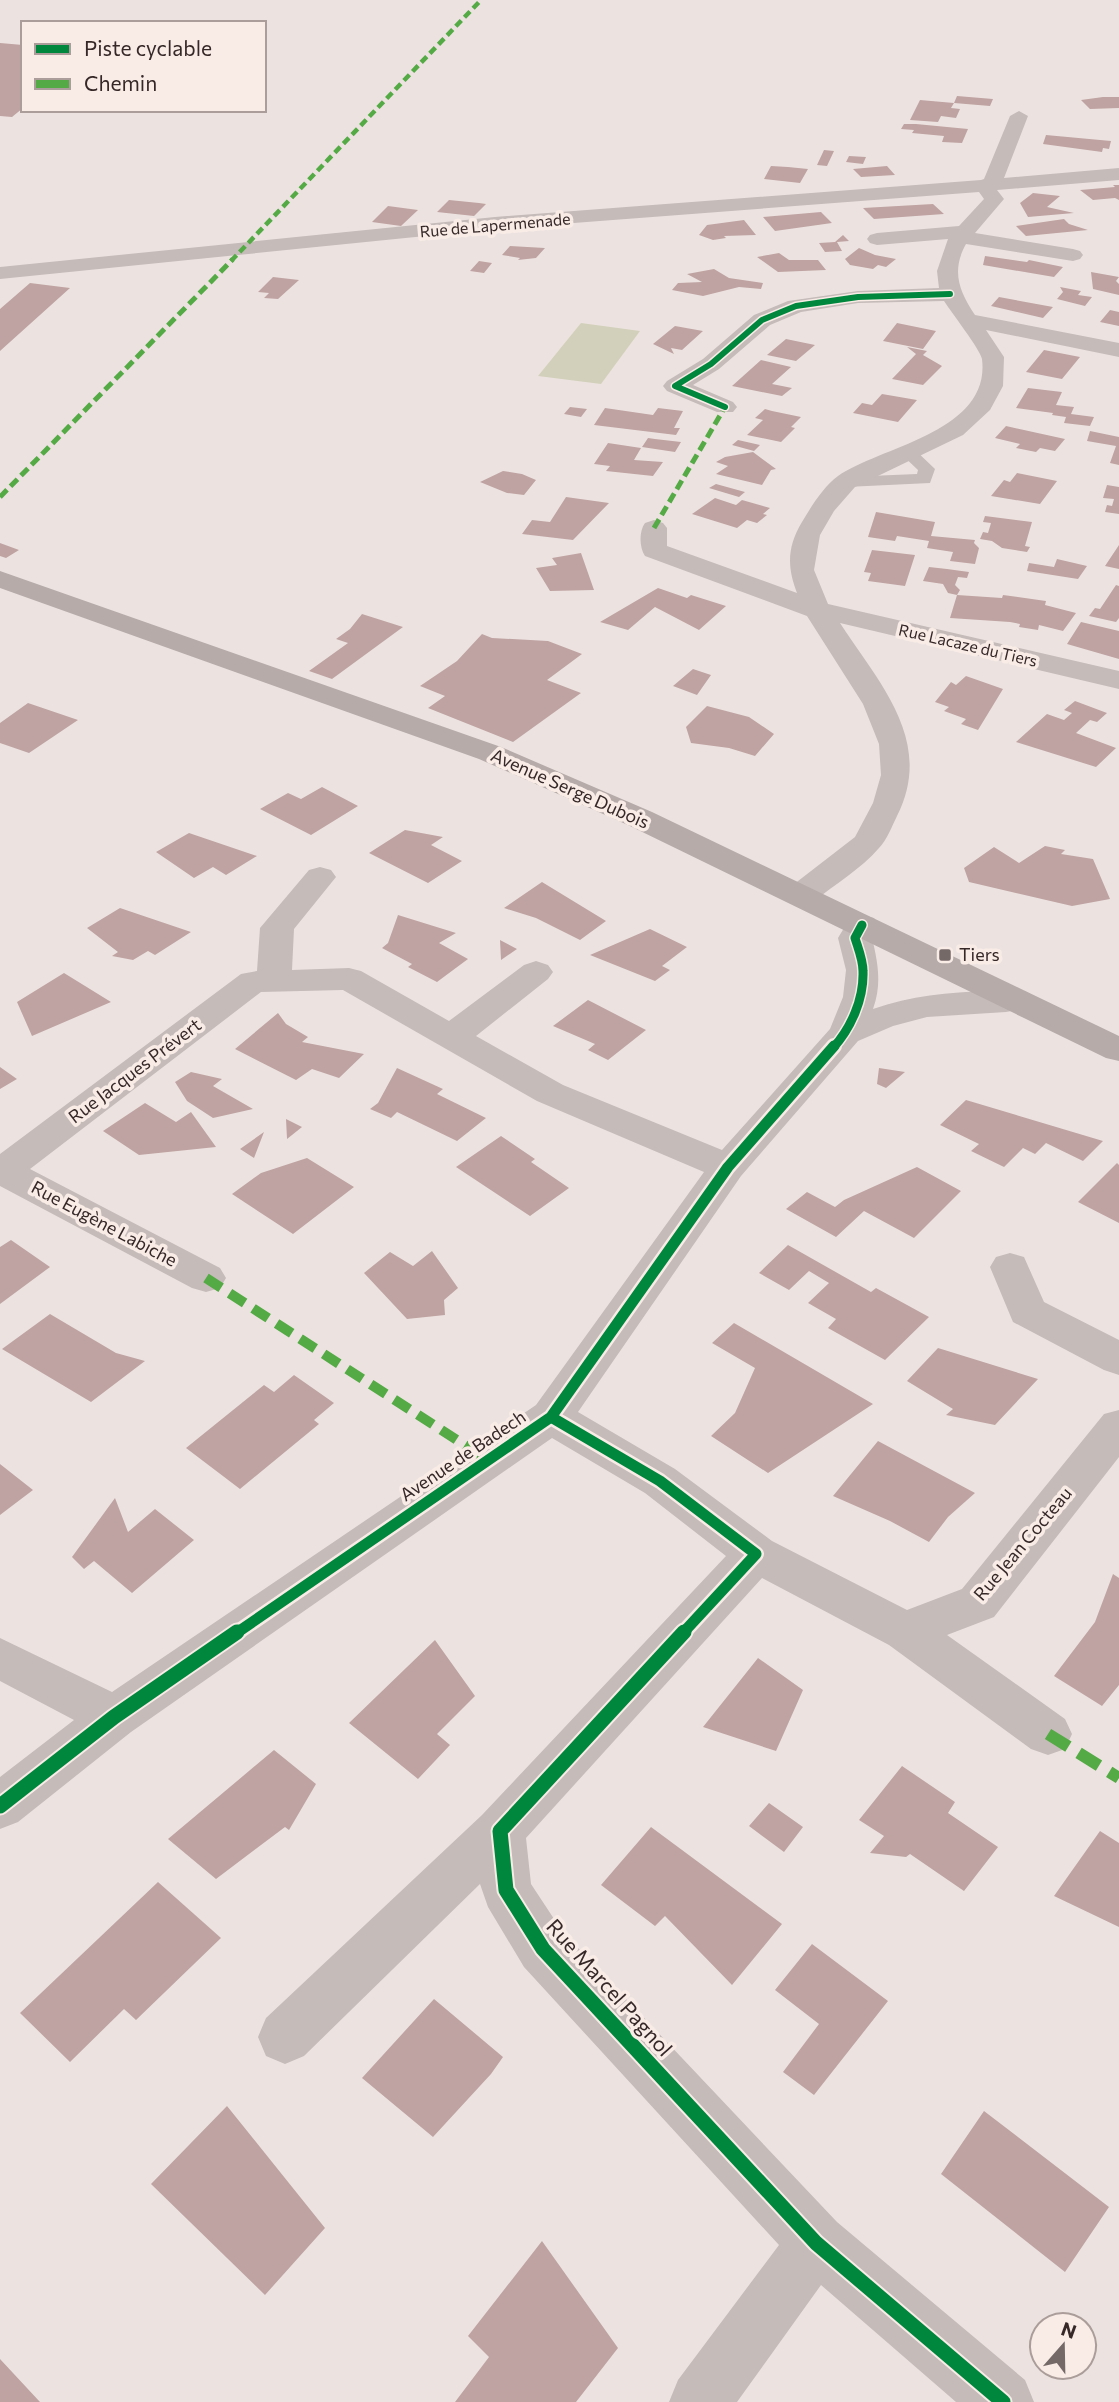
<svg xmlns="http://www.w3.org/2000/svg" width="1119" height="2402" font-family="Commissioner,sans-serif">
  <style>
    .green { fill: #d2d0ba }
    .building { fill: #bfa3a2 }
    .lines { fill: none; stroke-linecap: round; stroke-linejoin: round }
    .lane { fill: #c5bbb9; fill-rule: evenodd }
    .street { fill: #c5bbb9; fill-rule: evenodd }
    .secondary { fill: #b6aba9; fill-rule: evenodd }
    .quiet-far3 { stroke: #54aa44; stroke-width: 4.5; stroke-dasharray: 8 4.5; stroke-linecap: butt }
    .quiet-far2 { stroke: #54aa44; stroke-width: 5; stroke-dasharray: 10 5; stroke-linecap: butt }
    .quiet-far1 { stroke: #54aa44; stroke-width: 10; stroke-dasharray: 18 10; stroke-linecap: butt }
    .quiet { stroke: #54aa44; stroke-width: 12; stroke-dasharray: 24 12; stroke-linecap: butt }
    .cycleway-far3-casing { stroke: #f9ece7; stroke-width: 9 }
    .cycleway-far2-casing { stroke: #f9ece7; stroke-width: 12 }
    .cycleway-far1-casing { stroke: #f9ece7; stroke-width: 16 }
    .cycleway-casing { stroke: #f9ece7; stroke-width: 19 }
    .cycleway-far3 { stroke: #00873e; stroke-width: 6 }
    .cycleway-far2 { stroke: #00873e; stroke-width: 9 }
    .cycleway-far1 { stroke: #00873e; stroke-width: 11 }
    .cycleway { stroke: #00873e; stroke-width: 15 }
    .poi-dot { fill: #756968; stroke: #f9ece7; stroke-width: 2.5 }
    .labels { text-anchor: middle; stroke-width: 7; stroke-linejoin: round; paint-order: stroke }
    .far-street-label { font-size: 16px; fill: #352827; stroke: #f9ece7 }
    .street-label { font-size: 18px; fill: #352827; stroke: #f9ece7 }
    .poi-label { font-size: 18px; fill: #352827; stroke: #f9ece7; text-anchor: start }
    .near-street-label { font-size: 21px; fill: #352827; stroke: #f9ece7 }
  </style>
  <rect width="100%" height="100%" fill="#ece3e0"/>
  <path class="green" d="M 581,323 L 640,331 L 601,384 L 538,376 Z"/>
  <path class="building" d="M 0,43 L 23,45 L 23,108 L 12,117 L 0,116 Z
    M 957,96 L 993,99 L 990,106 L 954,103 Z
    M 1103,97 L 1119,97 L 1119,108 L 1090,109 L 1081,100 Z
    M 920,100 L 954,103 L 951,108 L 960,109 L 956,118 L 941,116 L 938,122 L 910,120 Z
    M 904,124 L 916,124 L 968,129 L 962,143 L 942,142 L 944,136 L 912,133 L 914,130 L 901,129 Z
    M 1046,135 L 1111,141 L 1109,149 L 1103,148 L 1102,152 L 1043,144 Z
    M 824,150 L 834,151 L 827,166 L 817,165 Z
    M 849,156 L 866,157 L 863,164 L 846,162 Z
    M 771,166 L 788,167 L 808,169 L 800,183 L 764,179 Z
    M 887,166 L 895,175 L 861,177 L 853,169 Z
    M 1113,185 L 1119,185 L 1119,200 L 1115,198 L 1093,200 L 1080,190 L 1115,187 Z
    M 1033,193 L 1060,196 L 1047,207 L 1074,213 L 1028,217 L 1020,203 Z
    M 449,200 L 479,203 L 486,204 L 474,216 L 437,212 Z
    M 933,204 L 944,214 L 874,219 L 863,208 Z
    M 388,206 L 418,210 L 401,226 L 372,222 Z
    M 821,212 L 832,223 L 775,231 L 763,217 Z
    M 1064,219 L 1069,224 L 1088,230 L 1026,236 L 1016,226 Z
    M 744,220 L 756,235 L 724,236 L 726,238 L 713,240 L 699,235 L 707,225 Z
    M 843,235 L 849,241 L 837,242 L 842,251 L 825,252 L 819,243 L 835,242 Z
    M 510,246 L 545,248 L 536,258 L 518,260 L 520,258 L 502,255 Z
    M 859,248 L 875,255 L 896,259 L 886,267 L 878,265 L 873,269 L 850,265 L 845,259 Z
    M 779,253 L 789,260 L 818,260 L 826,270 L 778,272 L 757,257 Z
    M 985,256 L 1027,262 L 1029,260 L 1063,267 L 1054,277 L 983,265 Z
    M 479,261 L 492,263 L 484,273 L 470,271 Z
    M 714,269 L 729,278 L 763,283 L 761,289 L 739,287 L 703,296 L 672,290 L 678,283 L 702,282 L 687,274 Z
    M 1091,272 L 1119,277 L 1116,281 L 1119,284 L 1119,295 L 1093,289 Z
    M 273,277 L 299,280 L 278,299 L 264,298 L 269,293 L 258,292 Z
    M 30,283 L 70,288 L 0,351 L 0,309 Z
    M 1060,287 L 1081,291 L 1078,295 L 1092,297 L 1085,306 L 1057,299 L 1063,292 Z
    M 999,297 L 1053,307 L 1043,318 L 991,306 Z
    M 1110,310 L 1119,312 L 1119,326 L 1100,322 Z
    M 897,323 L 936,331 L 923,349 L 883,341 Z
    M 675,326 L 703,331 L 682,350 L 671,348 L 674,354 L 653,344 Z
    M 786,339 L 815,345 L 796,361 L 767,355 Z
    M 907,347 L 927,351 L 923,355 L 942,366 L 923,385 L 892,379 L 916,354 Z
    M 1044,350 L 1080,357 L 1062,379 L 1026,372 Z
    M 761,360 L 791,367 L 772,384 L 792,388 L 782,396 L 732,386 Z
    M 1028,388 L 1062,392 L 1056,405 L 1074,407 L 1071,414 L 1094,417 L 1090,426 L 1064,423 L 1066,417 L 1052,415 L 1053,413 L 1016,408 Z
    M 882,394 L 917,400 L 898,422 L 853,413 L 862,403 L 872,405 Z
    M 570,407 L 587,409 L 581,417 L 564,414 Z
    M 605,408 L 653,415 L 658,408 L 683,411 L 674,428 L 680,428 L 676,435 L 594,425 Z
    M 765,409 L 772,411 L 801,417 L 791,427 L 795,428 L 781,442 L 747,435 L 763,420 L 755,418 Z
    M 1006,426 L 1065,439 L 1055,451 L 1040,448 L 1036,452 L 1016,448 L 1020,444 L 995,438 Z
    M 1090,431 L 1119,437 L 1119,465 L 1110,463 L 1116,446 L 1087,441 Z
    M 648,438 L 655,439 L 681,442 L 675,452 L 642,447 Z
    M 738,440 L 760,445 L 754,451 L 732,445 Z
    M 608,443 L 641,448 L 634,460 L 663,462 L 653,476 L 606,471 L 610,466 L 594,464 Z
    M 753,452 L 776,469 L 771,470 L 762,485 L 716,474 L 728,466 L 716,462 L 725,457 Z
    M 503,471 L 522,474 L 536,480 L 524,495 L 507,493 L 480,482 Z
    M 1017,473 L 1057,481 L 1040,504 L 991,496 L 1004,480 L 1010,482 Z
    M 716,484 L 745,492 L 739,497 L 709,488 Z
    M 1107,485 L 1119,487 L 1119,514 L 1105,512 L 1107,505 L 1112,506 L 1114,499 L 1103,498 Z
    M 566,497 L 609,503 L 573,540 L 522,534 L 532,520 L 550,522 Z
    M 715,498 L 736,505 L 742,500 L 770,508 L 763,514 L 767,515 L 757,523 L 747,520 L 737,528 L 692,514 Z
    M 876,512 L 935,522 L 931,536 L 975,540 L 974,543 L 979,548 L 975,564 L 950,561 L 953,552 L 927,548 L 929,541 L 897,536 L 895,541 L 868,537 Z
    M 985,516 L 1032,522 L 1025,546 L 1030,547 L 1027,552 L 1002,548 L 992,541 L 980,539 L 983,532 L 988,533 L 991,523 L 983,522 Z
    M 0,543 L 19,550 L 6,558 L 0,556 Z
    M 1119,545 L 1119,569 L 1105,566 Z
    M 872,550 L 915,555 L 905,586 L 868,581 L 871,573 L 864,572 Z
    M 581,553 L 594,590 L 550,591 L 536,568 L 557,565 L 552,558 Z
    M 1057,559 L 1087,566 L 1078,579 L 1027,571 L 1029,563 L 1054,567 Z
    M 929,567 L 947,569 L 969,572 L 967,578 L 958,577 L 955,585 L 960,590 L 957,595 L 948,593 L 943,584 L 923,581 Z
    M 1116,585 L 1119,586 L 1119,618 L 1116,622 L 1089,616 L 1095,608 L 1100,609 Z
    M 658,588 L 687,598 L 691,595 L 726,606 L 699,630 L 655,607 L 628,630 L 600,622 Z
    M 957,595 L 1002,598 L 1003,595 L 1046,601 L 1045,605 L 1076,613 L 1063,631 L 1039,625 L 1038,630 L 1019,627 L 1020,624 L 1010,622 L 950,618 Z
    M 362,614 L 403,627 L 332,679 L 309,671 L 348,643 L 336,639 L 350,629 Z
    M 1081,622 L 1119,631 L 1119,659 L 1067,644 Z
    M 482,634 L 492,638 L 548,641 L 582,654 L 547,680 L 581,693 L 513,742 L 428,708 L 445,696 L 420,686 L 457,661 Z
    M 693,669 L 711,675 L 697,695 L 673,686 Z
    M 966,676 L 1003,689 L 978,730 L 961,724 L 966,719 L 944,711 L 949,707 L 935,702 L 951,682 L 956,685 Z
    M 1075,701 L 1107,713 L 1097,722 L 1090,720 L 1076,733 L 1116,748 L 1096,767 L 1016,742 L 1047,714 L 1064,720 L 1072,713 L 1064,710 Z
    M 28,703 L 78,720 L 29,753 L 0,743 L 0,723 Z
    M 707,706 L 749,717 L 774,734 L 755,756 L 729,748 L 691,743 L 686,727 Z
    M 322,787 L 358,806 L 311,835 L 260,809 L 288,793 L 301,799 Z
    M 405,830 L 443,837 L 431,845 L 462,861 L 428,883 L 369,853 Z
    M 189,833 L 257,856 L 226,875 L 213,867 L 194,878 L 156,852 Z
    M 1045,846 L 1065,850 L 1061,854 L 1093,859 L 1110,899 L 1072,906 L 969,882 L 964,868 L 994,847 L 1019,863 Z
    M 542,882 L 606,921 L 580,940 L 536,918 L 504,908 Z
    M 120,908 L 191,932 L 155,955 L 148,951 L 133,960 L 112,956 L 118,952 L 87,928 Z
    M 398,915 L 456,933 L 439,943 L 468,959 L 437,982 L 408,967 L 412,964 L 382,948 L 388,943 Z
    M 650,929 L 687,947 L 662,966 L 670,970 L 655,981 L 590,955 Z
    M 500,940 L 517,949 L 501,960 Z
    M 64,973 L 111,1002 L 32,1036 L 17,1002 Z
    M 588,1000 L 646,1030 L 608,1060 L 588,1050 L 595,1044 L 553,1026 Z
    M 278,1013 L 286,1024 L 308,1037 L 302,1042 L 364,1054 L 339,1078 L 312,1069 L 296,1080 L 235,1049 Z
    M 0,1067 L 17,1079 L 0,1089 Z
    M 397,1068 L 443,1089 L 437,1094 L 486,1118 L 457,1141 L 397,1112 L 391,1118 L 370,1109 L 378,1103 Z
    M 879,1068 L 905,1072 L 886,1088 L 877,1084 Z
    M 191,1072 L 222,1079 L 213,1086 L 253,1109 L 213,1118 L 187,1101 L 175,1082 Z
    M 966,1100 L 1103,1141 L 1083,1161 L 1046,1143 L 1035,1154 L 1023,1148 L 1004,1167 L 971,1151 L 979,1144 L 940,1125 Z
    M 145,1103 L 176,1122 L 191,1112 L 216,1147 L 139,1155 L 103,1131 Z
    M 286,1119 L 302,1127 L 287,1139 Z
    M 264,1132 L 254,1158 L 240,1149 Z
    M 501,1136 L 535,1159 L 531,1162 L 569,1188 L 530,1216 L 456,1167 Z
    M 307,1158 L 354,1187 L 293,1234 L 232,1194 L 261,1173 Z
    M 1117,1163 L 1119,1165 L 1119,1223 L 1078,1202 Z
    M 917,1167 L 961,1191 L 914,1238 L 864,1211 L 836,1237 L 786,1209 L 807,1192 L 835,1207 L 844,1200 Z
    M 11,1240 L 50,1267 L 0,1304 L 0,1247 Z
    M 788,1245 L 871,1292 L 876,1288 L 929,1317 L 885,1360 L 828,1328 L 836,1319 L 808,1303 L 829,1283 L 809,1271 L 789,1290 L 759,1273 Z
    M 432,1251 L 458,1288 L 444,1300 L 445,1315 L 407,1319 L 364,1273 L 390,1252 L 413,1266 Z
    M 50,1314 L 116,1353 L 145,1361 L 91,1402 L 2,1349 Z
    M 734,1323 L 873,1404 L 768,1473 L 711,1436 L 735,1413 L 755,1368 L 712,1343 Z
    M 938,1348 L 1038,1379 L 995,1425 L 946,1415 L 953,1409 L 907,1381 Z
    M 294,1375 L 334,1403 L 314,1420 L 319,1424 L 240,1489 L 186,1448 L 264,1385 L 274,1392 Z
    M 878,1441 L 975,1493 L 948,1517 L 929,1542 L 890,1521 L 833,1496 Z
    M 0,1464 L 33,1490 L 0,1515 Z
    M 115,1498 L 128,1532 L 155,1509 L 194,1540 L 132,1593 L 94,1561 L 84,1569 L 72,1557 Z
    M 1113,1574 L 1119,1578 L 1119,1685 L 1102,1706 L 1054,1676 L 1095,1622 Z
    M 435,1640 L 475,1696 L 437,1734 L 450,1745 L 418,1779 L 349,1723 Z
    M 758,1658 L 803,1690 L 776,1751 L 703,1727 Z
    M 274,1750 L 316,1784 L 289,1830 L 285,1827 L 216,1879 L 168,1839 Z
    M 902,1766 L 955,1802 L 948,1813 L 998,1847 L 964,1891 L 910,1854 L 906,1857 L 870,1853 L 884,1836 L 859,1820 Z
    M 769,1803 L 803,1827 L 784,1852 L 749,1826 Z
    M 651,1827 L 782,1924 L 732,1985 L 665,1916 L 655,1926 L 601,1885 Z
    M 1100,1831 L 1119,1843 L 1119,1927 L 1054,1896 Z
    M 158,1882 L 221,1938 L 136,2020 L 124,2009 L 70,2062 L 20,2013 Z
    M 812,1944 L 888,2001 L 814,2095 L 783,2072 L 819,2024 L 775,1990 Z
    M 434,1999 L 503,2057 L 491,2074 L 433,2137 L 362,2078 Z
    M 227,2106 L 325,2228 L 265,2295 L 151,2184 Z
    M 984,2111 L 1109,2207 L 1065,2272 L 941,2174 Z
    M 542,2241 L 618,2348 L 576,2402 L 455,2402 L 489,2357 L 468,2336 Z
    M 0,2359 L 40,2402 L 0,2402 Z"/>
  <g class="lines">
    <path class="lane" d="M 907,447 L 913,448 L 935,469 L 930,483 L 846,487 L 838,482 L 846,477 L 917,474 L 918,470 L 899,452 Z"/>
    <path class="street" d="M 1019,111 L 1028,116 L 1004,178 L 1119,168 L 1119,180 L 997,190 L 1004,199 L 975,233 L 1073,249 L 1080,251 L 1083,255 L 1080,259 L 1073,261 L 966,244 C 951,271 959,291 975,315 L 1119,343 L 1119,357 L 986,330 L 1004,357 L 1003,386 L 990,410 L 963,435 L 855,487 L 834,511 L 820,535 L 814,570 L 828,604 L 1119,671 L 1119,689 L 840,623 C 879,683 935,741 897,816 C 892,826 887,840 879,848 C 861,869 834,885 813,902 L 801,905 L 789,902 L 785,895 L 789,888 L 855,837 L 873,803 L 881,775 L 879,744 L 863,704 L 807,616 L 645,556 C 639,547 639,531 645,523 L 654,520 L 663,523 L 667,528 L 667,546 L 797,593 C 787,567 787,547 802,522 C 811,507 823,487 838,476 C 882,446 991,432 982,359 C 980,349 951,312 944,301 L 858,303 L 801,312 L 770,325 L 719,369 L 693,385 L 733,402 L 737,407 L 733,412 L 717,412 L 667,391 L 663,386 L 667,381 L 703,359 L 754,315 L 788,301 L 858,291 L 939,288 L 937,271 L 948,239 L 877,245 L 870,243 L 867,239 L 870,235 L 877,233 L 959,226 L 984,199 L 979,192 L 495,229 L 0,279 L 0,267 L 495,217 L 981,180 L 984,179 L 1010,116 Z
      M 320,867 L 331,870 L 336,877 L 294,929 L 292,970 L 349,968 L 361,971 L 449,1021 L 524,965 L 536,961 L 548,965 L 553,972 L 548,979 L 476,1036 L 563,1085 L 722,1150 L 830,1029 L 843,997 L 846,970 L 838,938 L 850,918 L 862,915 L 874,918 L 879,925 L 872,938 C 878,963 882,984 873,1009 C 911,996 948,992 989,991 C 1002,991 1014,989 1027,992 L 1032,1000 L 1027,1008 L 1006,1012 L 927,1017 L 893,1026 L 858,1041 L 741,1176 L 578,1412 L 675,1469 L 772,1541 L 907,1610 L 962,1589 L 1104,1414 L 1119,1410 L 1119,1457 L 994,1617 L 947,1635 L 1065,1719 L 1072,1734 L 1065,1749 L 1048,1755 L 1031,1749 L 889,1645 L 762,1578 L 526,1838 L 531,1884 L 562,1931 L 837,2222 L 1025,2380 L 1034,2402 L 956,2402 L 821,2285 L 737,2402 L 669,2402 L 678,2380 L 779,2245 L 524,1967 L 488,1907 L 480,1884 L 304,2056 L 285,2064 L 266,2056 L 258,2037 L 266,2018 L 482,1815 L 726,1556 L 645,1493 L 552,1438 L 131,1732 L 18,1822 L 0,1829 L 0,1777 L 74,1720 L 0,1681 L 0,1638 L 112,1692 L 536,1405 L 704,1172 L 537,1101 L 343,990 L 261,992 L 30,1169 L 220,1268 L 226,1278 L 220,1288 L 206,1292 L 192,1288 L 0,1186 L 0,1154 L 241,974 L 257,971 L 260,928 L 309,870 Z
      M 1010,1253 L 1024,1257 L 1044,1302 L 1119,1340 L 1119,1375 L 1104,1370 L 1013,1322 L 990,1267 L 996,1257 Z"/>
    <path class="secondary" d="M 0,571 L 501,747 L 652,812 L 1119,1036 L 1119,1061 L 1106,1058 L 630,826 L 479,759 L 0,588 Z"/>
    <path class="quiet-far3" d="M 231,261 L 481,0"/>
    <path class="quiet-far2" d="M 0,497 L 233,259
      M 654,528 L 725,407"/>
    <path class="quiet-far1" d="M 206,1278 L 488,1460"/>
    <path class="quiet" d="M 1048,1734 L 1119,1778"/>
    <g class="cycleway-far3-casing">
      <path id="cycleway-far3" d="M 725,407 L 675,386 L 711,364 L 762,320 L 796,306 L 858,297 L 950,294"/>
    </g>
    <g class="cycleway-far2-casing">
      <path id="cycleway-far2" d="M 833,1048 C 851,1028 864,999 863,971 C 863,960 858,948 855,938 L 862,925"/>
    </g>
    <g class="cycleway-far1-casing">
      <path id="cycleway-far1" d="M 551,1417 L 660,1481 L 756,1554 L 682,1634
        M 235,1634 L 551,1417 L 728,1167 L 834,1046"/>
    </g>
    <g class="cycleway-casing">
      <path id="cycleway" d="M 684,1632 L 500,1831 L 506,1890 L 543,1949 L 816,2243 L 1003,2402
        M 0,1806 L 114,1717 L 237,1632"/>
    </g>
    <use href="#cycleway-far3" class="cycleway-far3"/>
    <use href="#cycleway-far2" class="cycleway-far2"/>
    <use href="#cycleway-far1" class="cycleway-far1"/>
    <use href="#cycleway" class="cycleway"/>
  </g>
  <rect class="poi-dot" x="938" y="948" width="14" height="14" rx="3.5"/>
  <g class="labels">
    <g class="far-street-label">
      <text transform="translate(495 225) rotate(-5)" y="6">Rue de Lapermenade</text>
      <text transform="translate(968 645) rotate(13)" y="6">Rue Lacaze du Tiers</text>
    </g>
    <g class="street-label">
      <text transform="translate(570 789) rotate(24)" y="6">Avenue Serge Dubois</text>
      <text transform="translate(135 1071) rotate(-37)" y="6">Rue Jacques Prévert</text>
      <text transform="translate(104 1224) rotate(28)" y="6">Rue Eugène Labiche</text>
      <text transform="translate(463 1456) rotate(-34)" y="6">Avenue de Badech</text>
      <text transform="translate(1023 1544) rotate(-50)" y="6">Rue Jean Cocteau</text>
    </g>
    <g class="poi-label">
      <text x="959" y="961">Tiers</text>
    </g>
    <g class="near-street-label">
      <text transform="translate(609 1988) rotate(48)" y="7">Rue Marcel Pagnol</text>
    </g>
  </g>
  <rect x="21" y="21" width="245" height="91" fill="#f9ece7" stroke="#ab9e9a" stroke-width="2"/>
  <rect x="35" y="44" width="35" height="10" fill="#00873e" stroke="#ab9e9a" stroke-width="2"/>
  <text x="84" y="56" font-size="21" fill="#352827">Piste cyclable</text>
  <rect x="35" y="79" width="35" height="10" fill="#54aa44" stroke="#ab9e9a" stroke-width="2"/>
  <text x="84" y="91" font-size="21" fill="#352827">Chemin</text>
  <g transform="translate(1063 2346) rotate(20)"><circle r="33" fill="#f9ece7" stroke="#ab9e9a" stroke-width="2"/>
  <path d="M0-5L12 26L0 18L-12 26Z" fill="#756968"/>
  <text y="-10" font-size="19" font-weight="bold" text-anchor="middle" fill="#352827">N</text>
  </g>
</svg>
